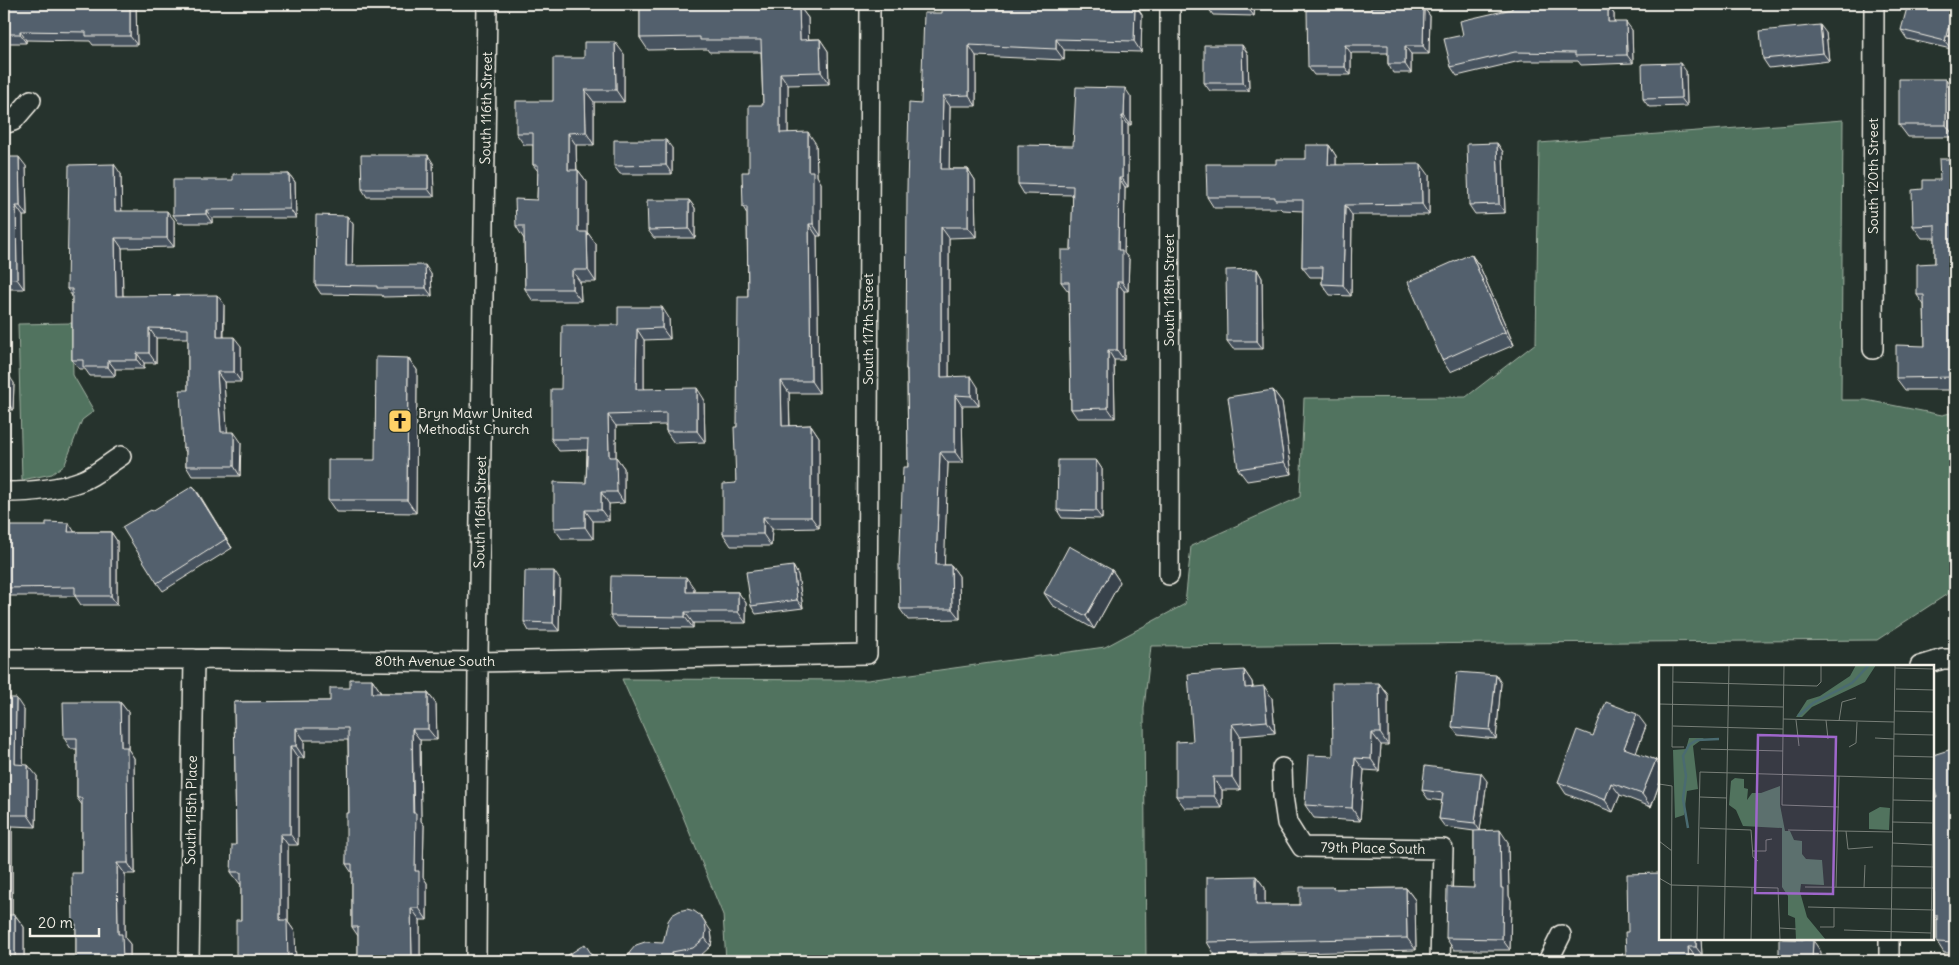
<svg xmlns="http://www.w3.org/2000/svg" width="1959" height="965" font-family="Delius,sans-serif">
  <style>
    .green { fill: #51735e; stroke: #a2b2a3 }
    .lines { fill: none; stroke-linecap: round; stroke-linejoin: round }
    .minor-casing { stroke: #f4f1e8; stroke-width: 22 }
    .minor { stroke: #26332d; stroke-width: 19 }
    .wall { fill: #47535e; stroke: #f4f1e8 }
    .shaded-wall { fill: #39434c; stroke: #f4f1e8 }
    .building { fill: #52606d; stroke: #f4f1e8 }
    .labels { text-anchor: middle; stroke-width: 4.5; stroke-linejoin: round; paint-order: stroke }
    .street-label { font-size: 14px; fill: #f4f1e8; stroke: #26332d }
    .poi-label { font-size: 14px; fill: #f4f1e8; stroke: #26332d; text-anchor: start }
    .inset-river { fill: none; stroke: #4a6b71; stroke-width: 2.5 }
    .inset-road { fill: none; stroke: #787f78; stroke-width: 1 }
    .view { fill: #9f67cb; fill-opacity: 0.15; stroke: #9f67cb; stroke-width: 2.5 }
    .inset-edge { fill: none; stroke: #f4f1e8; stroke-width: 2.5 }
  </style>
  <rect width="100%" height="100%" fill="#26332d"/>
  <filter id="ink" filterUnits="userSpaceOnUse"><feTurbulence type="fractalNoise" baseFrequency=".02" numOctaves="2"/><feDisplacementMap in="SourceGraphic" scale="10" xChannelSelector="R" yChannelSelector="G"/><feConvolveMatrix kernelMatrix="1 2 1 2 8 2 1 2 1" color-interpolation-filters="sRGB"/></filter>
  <g filter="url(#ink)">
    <path class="green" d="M 1843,120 L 1841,400 L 1866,400 L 1942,415 L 1955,412 L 1955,589 L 1877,640 L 1151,646 L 1144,708 L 1146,961 L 726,961 L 723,915 L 682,814 L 622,679 L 868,680 L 1105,647 L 1185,604 L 1191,546 L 1300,497 L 1304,398 L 1466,397 L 1536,343 L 1539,143 Z
      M 72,323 L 73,375 L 94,411 L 82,420 L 65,464 L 52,474 L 22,480 L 18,324 Z"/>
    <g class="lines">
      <g class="minor-casing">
        <path id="minor" d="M 4,124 L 13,121 L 31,100
          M 1873,349 L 1874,4
          M 4,492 C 30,492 57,490 81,481 C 95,476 108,464 121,456
          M 1169,575 L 1170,4
          M 4,659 L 194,659 L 478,662 L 867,654 L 870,4
          M 1920,666 L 1943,659 L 1955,659
          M 1282,768 L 1283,796 L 1287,823 L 1302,847 L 1443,849 L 1440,961
          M 1889,939 L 1889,961
          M 189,961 L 194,659
          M 476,961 L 478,662 L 487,4
          M 1548,961 L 1561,935"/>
      </g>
      <use href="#minor" class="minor"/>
    </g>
    <path class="wall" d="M 4,4 L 136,4 L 137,45 L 93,45 L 90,41 L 26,40 L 26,43 L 4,43 Z
      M 640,4 L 696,4 L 698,7 L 799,6 L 808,18 L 808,39 L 820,39 L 828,51 L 829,84 L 788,85 L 788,133 L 816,144 L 817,176 L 821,183 L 821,236 L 817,236 L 819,393 L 789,393 L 790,426 L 811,425 L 819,437 L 819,528 L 772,529 L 771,546 L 731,546 L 723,534 L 736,483 L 737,427 L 748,297 L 747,214 L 743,207 L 749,172 L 763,105 L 761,52 L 709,52 L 707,49 L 648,50 L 640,38 Z
      M 1135,4 L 1142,15 L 1141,52 L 1064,50 L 1064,60 L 976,56 L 976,106 L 950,106 L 949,169 L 968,169 L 975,180 L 976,237 L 949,238 L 949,376 L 978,387 L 979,406 L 962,406 L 963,463 L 948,463 L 944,565 L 951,565 L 959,576 L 960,619 L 908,620 L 900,609 L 908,467 L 907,371 L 906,369 L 921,104 L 942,13 L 1004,9 Z
      M 1207,4 L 1255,4 L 1254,16 L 1213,15 L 1207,6 Z
      M 1608,6 L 1614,14 L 1614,22 L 1632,30 L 1633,63 L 1581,65 L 1578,61 L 1520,61 L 1457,76 L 1451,67 L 1463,35 L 1567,7 Z
      M 1955,6 L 1955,37 L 1954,37 L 1951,49 L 1907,39 L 1901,30 Z
      M 1424,8 L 1430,16 L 1429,54 L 1411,54 L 1411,73 L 1393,73 L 1388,64 L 1388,53 L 1351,53 L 1351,75 L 1314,75 L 1308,67 L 1371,10 Z
      M 1826,33 L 1829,61 L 1769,68 L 1763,59 Z
      M 624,54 L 624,102 L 594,102 L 594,145 L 576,145 L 577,170 L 578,170 L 587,182 L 587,232 L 596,244 L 596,282 L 580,282 L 581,301 L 533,301 L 525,289 L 524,239 L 516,226 L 537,200 L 538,171 L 533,165 L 533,145 L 524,145 L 516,133 L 553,101 L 584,58 Z
      M 1248,54 L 1249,91 L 1210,91 L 1204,83 Z
      M 1686,71 L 1687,106 L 1649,107 L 1643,99 Z
      M 1955,91 L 1955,137 L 1908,137 L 1899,125 Z
      M 1131,97 L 1131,125 L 1128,125 L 1128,187 L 1125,187 L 1124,253 L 1129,259 L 1128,291 L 1124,291 L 1124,360 L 1114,360 L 1115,418 L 1077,418 L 1071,409 L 1069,291 L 1068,291 L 1061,282 L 1071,250 L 1073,195 L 1024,194 L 1018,184 L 1073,146 Z
      M 1497,143 L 1503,152 L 1505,213 L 1475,214 L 1469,205 Z
      M 1329,145 L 1336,156 L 1336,165 L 1429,175 L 1429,215 L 1352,215 L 1351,296 L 1330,295 L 1322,284 L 1322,277 L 1310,277 L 1302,267 L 1303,211 L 1282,210 L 1280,208 L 1214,208 L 1207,197 L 1276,164 L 1306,159 Z
      M 672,148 L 672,174 L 620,174 L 614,166 Z
      M 4,157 L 26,166 L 27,216 L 23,216 L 24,289 L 4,289 Z
      M 1955,159 L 1955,390 L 1905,390 L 1896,378 L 1925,346 L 1924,305 L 1917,295 L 1935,263 L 1935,238 L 1922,238 L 1913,226 L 1923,189 L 1940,180 Z
      M 433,163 L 434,197 L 367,197 L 362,189 Z
      M 121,174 L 121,211 L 174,220 L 174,247 L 122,248 L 123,296 L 224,304 L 224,337 L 241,346 L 241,382 L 224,382 L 227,432 L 241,442 L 240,476 L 192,476 L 186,466 L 186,452 L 183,448 L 188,390 L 188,338 L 156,338 L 156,363 L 144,363 L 144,369 L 115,369 L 115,376 L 90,376 L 85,369 L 79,369 L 72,360 L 72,296 L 67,289 Z
      M 289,174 L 295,182 L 296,218 L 212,218 L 212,223 L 179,223 L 173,215 L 233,180 Z
      M 689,200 L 695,208 L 695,238 L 654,238 L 648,230 Z
      M 347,216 L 353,224 L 352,266 L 431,274 L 432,296 L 383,297 L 382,295 L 321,294 L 315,285 Z
      M 1471,254 L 1480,267 L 1514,345 L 1450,372 L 1442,360 Z
      M 1257,269 L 1262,278 L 1263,349 L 1233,349 L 1227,341 Z
      M 669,318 L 670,339 L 644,340 L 644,389 L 704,399 L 705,442 L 674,443 L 666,431 L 666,425 L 616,426 L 616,457 L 624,468 L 624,503 L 609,504 L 609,521 L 593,521 L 593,539 L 562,539 L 554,528 L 586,483 L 587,450 L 559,451 L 551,439 L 561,389 L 618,325 Z
      M 408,358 L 417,370 L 416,513 L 336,512 L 328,500 L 375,460 Z
      M 4,374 L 14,383 L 13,410 L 4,410 Z
      M 1273,390 L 1282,402 L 1292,474 L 1247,481 L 1238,469 Z
      M 1096,460 L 1102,469 L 1102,519 L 1062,518 L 1057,510 Z
      M 193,486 L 232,548 L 163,591 L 157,583 Z
      M 4,526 L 74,531 L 74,532 L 111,532 L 117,541 L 117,605 L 81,605 L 75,596 L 4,596 Z
      M 793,566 L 798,575 L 803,608 L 756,614 L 751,606 Z
      M 1112,570 L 1120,582 L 1094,629 L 1052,605 L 1044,593 Z
      M 560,580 L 559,631 L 529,631 L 524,622 Z
      M 694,588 L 694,592 L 738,592 L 746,603 L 746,623 L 693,623 L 693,628 L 618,627 L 610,616 Z
      M 1244,670 L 1252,682 L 1253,687 L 1272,698 L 1275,733 L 1240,736 L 1240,790 L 1222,790 L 1222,808 L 1185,808 L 1176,796 L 1193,741 Z
      M 372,679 L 380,691 L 380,693 L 428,693 L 436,704 L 437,740 L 420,740 L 421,821 L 424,825 L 423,877 L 427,883 L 427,920 L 420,920 L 420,961 L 358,961 L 358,936 L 352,927 L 352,873 L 346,864 L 349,813 L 348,740 L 304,740 L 304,758 L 298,758 L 298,845 L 288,845 L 288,922 L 295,932 L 241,920 L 241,884 L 240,884 L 231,872 L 236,845 L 234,702 L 330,701 L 350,688 Z
      M 1379,683 L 1388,695 L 1388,745 L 1381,745 L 1379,771 L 1364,770 L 1360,821 L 1314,818 L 1305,805 L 1333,756 Z
      M 1501,683 L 1496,739 L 1458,735 L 1452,727 Z
      M 4,698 L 24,710 L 23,765 L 37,776 L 36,827 L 12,826 L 12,915 L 15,915 L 24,927 L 24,961 L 4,961 Z
      M 120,702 L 128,712 L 128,749 L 134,758 L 135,874 L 125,874 L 125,938 L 130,944 L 130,961 L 76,961 L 76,929 L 73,924 L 82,873 L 82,805 L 77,798 L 77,749 L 71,749 L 64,738 Z
      M 1646,726 L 1636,753 L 1656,760 L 1660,767 L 1660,782 L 1651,807 L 1620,795 L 1613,812 L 1566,794 L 1558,782 L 1593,736 Z
      M 1955,748 L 1955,953 L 1944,953 L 1937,942 L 1937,920 L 1934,915 L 1934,898 L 1933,896 L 1933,797 L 1937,797 Z
      M 1487,781 L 1480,830 L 1508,842 L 1509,896 L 1511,900 L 1510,950 L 1454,950 L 1446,938 L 1474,888 L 1474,831 L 1445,827 L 1439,819 L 1442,801 L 1428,799 L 1422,790 Z
      M 1256,876 L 1265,888 L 1265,905 L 1300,905 L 1333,887 L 1335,889 L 1406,888 L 1415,900 L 1416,950 L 1215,955 L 1207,942 Z
      M 711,931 L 712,939 L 711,946 L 699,957 L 677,961 L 626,961 L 663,943 Z
      M 1701,939 L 1702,955 L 1694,955 L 1694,961 L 1622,961 Z"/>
    <path class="shaded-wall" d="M 130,4 L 136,4 L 137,45 L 130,36 Z
      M 1135,4 L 1142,15 L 1141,52 L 1134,41 Z
      M 1248,4 L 1255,4 L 1254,16 L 1248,8 Z
      M 799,6 L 808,18 L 809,51 L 800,40 Z
      M 1608,6 L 1614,14 L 1614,31 L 1608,22 Z
      M 1424,8 L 1430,16 L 1429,54 L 1423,46 Z
      M 1626,22 L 1632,30 L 1633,63 L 1627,55 Z
      M 1820,25 L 1826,33 L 1829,61 L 1823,53 Z
      M 1948,28 L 1954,37 L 1951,49 L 1945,41 Z
      M 20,31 L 26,40 L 26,43 L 20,34 Z
      M 820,39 L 828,51 L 829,84 L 821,72 Z
      M 1056,39 L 1064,50 L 1064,60 L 1056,49 Z
      M 615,42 L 624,54 L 624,102 L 616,90 Z
      M 969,45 L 976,56 L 976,106 L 969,95 Z
      M 1242,45 L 1248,54 L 1249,91 L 1243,83 Z
      M 1345,45 L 1351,53 L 1351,75 L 1345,67 Z
      M 1405,46 L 1411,54 L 1411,73 L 1405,64 Z
      M 1680,63 L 1686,71 L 1687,106 L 1681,98 Z
      M 780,73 L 788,85 L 788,145 L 780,133 Z
      M 1946,79 L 1955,91 L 1955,137 L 1946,125 Z
      M 1125,88 L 1131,97 L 1131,125 L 1124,116 Z
      M 585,90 L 594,102 L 594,145 L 586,132 Z
      M 943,96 L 950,106 L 949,180 L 941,169 Z
      M 1122,116 L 1128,125 L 1128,187 L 1122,178 Z
      M 808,132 L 816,144 L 817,176 L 821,183 L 821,236 L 813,224 L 808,171 Z
      M 568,133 L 576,145 L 577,182 L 568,170 Z
      M 666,140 L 672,148 L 672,174 L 666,165 Z
      M 1497,143 L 1503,152 L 1505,213 L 1499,204 Z
      M 1329,145 L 1336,156 L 1336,176 L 1328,165 Z
      M 428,155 L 433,163 L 434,197 L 428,189 Z
      M 19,157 L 26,166 L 27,216 L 20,206 Z
      M 114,164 L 121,174 L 122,221 L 115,211 Z
      M 1421,164 L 1429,175 L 1429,215 L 1422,204 Z
      M 968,169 L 975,180 L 976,237 L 968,227 Z
      M 578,170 L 587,182 L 587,244 L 578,232 Z
      M 289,174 L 295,182 L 296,218 L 290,209 Z
      M 1119,178 L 1125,187 L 1124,253 L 1129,259 L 1128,291 L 1122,282 L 1118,250 Z
      M 689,200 L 695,208 L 695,238 L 689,229 Z
      M 1345,205 L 1352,215 L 1351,296 L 1343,285 Z
      M 16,206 L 23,216 L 24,289 L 17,279 Z
      M 206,210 L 212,218 L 212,223 L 206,214 Z
      M 167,211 L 174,220 L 174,247 L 167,238 Z
      M 347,216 L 353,224 L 352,275 L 346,266 Z
      M 809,224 L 817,236 L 819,393 L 811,381 Z
      M 941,227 L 949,238 L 949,387 L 941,377 Z
      M 587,232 L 596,244 L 596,282 L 588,270 Z
      M 115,238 L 122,248 L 123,305 L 116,296 Z
      M 1471,254 L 1480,267 L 1514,345 L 1505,332 Z
      M 425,265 L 431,274 L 432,296 L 426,288 Z
      M 1257,269 L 1262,278 L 1263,349 L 1257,341 Z
      M 572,270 L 580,282 L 581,301 L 572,289 Z
      M 1954,279 L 1955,281 L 1955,314 L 1955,313 Z
      M 1117,282 L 1124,291 L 1124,360 L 1117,350 Z
      M 217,295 L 224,304 L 223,346 L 217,337 Z
      M 662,307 L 669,318 L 670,339 L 662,328 Z
      M 149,328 L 156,338 L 156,363 L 149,353 Z
      M 637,329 L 644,340 L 644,400 L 636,389 Z
      M 234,337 L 241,346 L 241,382 L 234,372 Z
      M 1108,350 L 1114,360 L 1115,418 L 1108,408 Z
      M 137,353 L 144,363 L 144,369 L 137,360 Z
      M 408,358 L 417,370 L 416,513 L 407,500 Z
      M 108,360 L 115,369 L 115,376 L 108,367 Z
      M 217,372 L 224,382 L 228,442 L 221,432 Z
      M 8,374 L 14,383 L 13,410 L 7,402 Z
      M 971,376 L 978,387 L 979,406 L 971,396 Z
      M 781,381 L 789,393 L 790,438 L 782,426 Z
      M 697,388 L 704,399 L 705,442 L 697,431 Z
      M 1273,390 L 1282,402 L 1292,474 L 1284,462 Z
      M 955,395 L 962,406 L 963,463 L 955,452 Z
      M 608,415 L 616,426 L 616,457 L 624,468 L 624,503 L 617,492 L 609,457 Z
      M 811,425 L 819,437 L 819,528 L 811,517 Z
      M 234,432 L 241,442 L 240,476 L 234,466 Z
      M 940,452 L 948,463 L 944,576 L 936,565 Z
      M 1096,460 L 1102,469 L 1102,519 L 1096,511 Z
      M 193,486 L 199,494 L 232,548 L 226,539 Z
      M 601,492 L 609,504 L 609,521 L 601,510 Z
      M 585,510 L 593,521 L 593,539 L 585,527 Z
      M 763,517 L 772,529 L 771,546 L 763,534 Z
      M 69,523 L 74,531 L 74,541 L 68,532 Z
      M 111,532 L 117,541 L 117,605 L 111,596 Z
      M 951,565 L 959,576 L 960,619 L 952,609 Z
      M 793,566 L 798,575 L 803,608 L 797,600 Z
      M 1112,570 L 1120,582 L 1094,629 L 1086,616 Z
      M 554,571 L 560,580 L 559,631 L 553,623 Z
      M 686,577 L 694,588 L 693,603 L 686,592 Z
      M 738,592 L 746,603 L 746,623 L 738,612 Z
      M 685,612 L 693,623 L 693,628 L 685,617 Z
      M 1244,670 L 1252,682 L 1254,700 L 1245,688 Z
      M 1496,675 L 1501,683 L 1496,739 L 1490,730 Z
      M 372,679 L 380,691 L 380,705 L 372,693 Z
      M 1379,683 L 1388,695 L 1388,745 L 1380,733 Z
      M 1264,686 L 1272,698 L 1275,733 L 1267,721 Z
      M 428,693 L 436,704 L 437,740 L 428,729 Z
      M 16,698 L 24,710 L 23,776 L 15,764 Z
      M 120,702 L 128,712 L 128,749 L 134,758 L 135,874 L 128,863 L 121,747 Z
      M 1637,714 L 1646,726 L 1633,760 L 1624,748 Z
      M 1232,724 L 1240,736 L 1240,790 L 1232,777 Z
      M 296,728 L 304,740 L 304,758 L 296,746 Z
      M 412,729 L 420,740 L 421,821 L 424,825 L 423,877 L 427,883 L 427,920 L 419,908 L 415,871 Z
      M 1372,733 L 1381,745 L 1379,771 L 1371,759 Z
      M 290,746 L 298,758 L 298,845 L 290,834 Z
      M 1355,758 L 1364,770 L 1360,821 L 1352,808 Z
      M 1656,760 L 1660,767 L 1660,782 L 1651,807 L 1642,794 Z
      M 28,765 L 37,776 L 36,827 L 28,815 Z
      M 1481,773 L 1487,781 L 1480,831 L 1475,823 Z
      M 1213,777 L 1222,790 L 1222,808 L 1214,796 Z
      M 1611,783 L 1620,795 L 1613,812 L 1605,800 Z
      M 1953,788 L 1955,791 L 1955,861 L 1954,859 Z
      M 4,815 L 12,826 L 12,927 L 4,915 Z
      M 1500,830 L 1508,842 L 1509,896 L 1511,900 L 1510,950 L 1502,939 Z
      M 280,834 L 288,845 L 288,922 L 295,932 L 296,961 L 288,961 L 280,920 Z
      M 117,863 L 125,874 L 125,938 L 130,944 L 130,961 L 123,961 L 118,934 Z
      M 1256,876 L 1265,888 L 1265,917 L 1256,905 Z
      M 1406,888 L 1415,900 L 1416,950 L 1407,938 Z
      M 411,908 L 420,920 L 420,961 L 412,961 Z
      M 15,915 L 24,927 L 24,961 L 18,961 L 15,958 Z
      M 701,916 L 711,931 L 712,939 L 711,946 L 705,938 Z
      M 1696,939 L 1701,939 L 1702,955 L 1696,947 Z
      M 1813,940 L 1821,952 L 1821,961 L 1812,961 Z
      M 1688,947 L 1694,955 L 1694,961 L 1689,961 Z
      M 672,952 L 678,961 L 670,961 Z"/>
    <path class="building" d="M 4,4 L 130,4 L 130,36 L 86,36 L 86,32 L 20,31 L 20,34 L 4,34 Z
      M 640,4 L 695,4 L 695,7 L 799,6 L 800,40 L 820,39 L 821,72 L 780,73 L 780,133 L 808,132 L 808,171 L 813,171 L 813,224 L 809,224 L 811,381 L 781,381 L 782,426 L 811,425 L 811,517 L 763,517 L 763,534 L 723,534 L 723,484 L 736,483 L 734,427 L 737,427 L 738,297 L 748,297 L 747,207 L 743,207 L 742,172 L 749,172 L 749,105 L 763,105 L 761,40 L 700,40 L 700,37 L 640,38 Z
      M 1004,4 L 1135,4 L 1134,41 L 1056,39 L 1056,49 L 969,45 L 969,95 L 943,96 L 941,169 L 968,169 L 968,227 L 941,227 L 941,377 L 971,376 L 971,396 L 955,395 L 955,452 L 940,452 L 936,565 L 951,565 L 952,609 L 900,609 L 899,565 L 903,467 L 908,467 L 907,369 L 906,369 L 907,189 L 909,103 L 921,104 L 924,13 L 942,13 L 942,8 L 1004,9 Z
      M 1207,4 L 1248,4 L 1248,8 L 1207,6 Z
      M 1908,4 L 1946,4 L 1955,6 L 1955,30 L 1948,28 L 1945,41 L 1901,30 Z
      M 1512,5 L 1567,7 L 1608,6 L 1608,22 L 1626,22 L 1627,55 L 1575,56 L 1575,53 L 1515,52 L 1451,67 L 1444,39 L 1463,35 L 1460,21 L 1512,9 Z
      M 1371,7 L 1424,8 L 1423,46 L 1405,46 L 1405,64 L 1388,64 L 1388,45 L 1345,45 L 1345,67 L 1308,67 L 1307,10 L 1371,10 Z
      M 1820,25 L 1823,53 L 1763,59 L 1760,31 Z
      M 584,42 L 615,42 L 616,90 L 585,90 L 586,132 L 568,133 L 568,170 L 578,170 L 578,232 L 587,232 L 588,270 L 572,270 L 572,289 L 525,289 L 524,226 L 516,226 L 515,199 L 537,200 L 538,165 L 533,165 L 533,133 L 516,133 L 516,101 L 553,101 L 553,58 L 584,58 Z
      M 1204,45 L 1242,45 L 1243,83 L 1204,83 Z
      M 1680,63 L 1681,98 L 1643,99 L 1642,64 Z
      M 1899,79 L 1946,79 L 1946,125 L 1899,125 Z
      M 1076,87 L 1125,88 L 1124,116 L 1122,116 L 1122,178 L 1119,178 L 1118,250 L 1122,250 L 1122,282 L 1117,282 L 1117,350 L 1108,350 L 1108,408 L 1071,409 L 1069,282 L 1061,282 L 1061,250 L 1071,250 L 1073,186 L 1018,184 L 1018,145 L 1073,146 Z
      M 614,140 L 666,140 L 666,165 L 614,166 Z
      M 1497,143 L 1499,204 L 1469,205 L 1467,144 Z
      M 1306,145 L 1329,145 L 1328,165 L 1421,164 L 1422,204 L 1345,205 L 1343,285 L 1322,284 L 1323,267 L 1302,267 L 1303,200 L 1275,200 L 1275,197 L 1207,197 L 1206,164 L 1276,164 L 1276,159 L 1306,159 Z
      M 361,155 L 428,155 L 428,189 L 362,189 Z
      M 4,157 L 19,157 L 20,206 L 16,206 L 17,279 L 4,280 Z
      M 1939,159 L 1955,159 L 1955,279 L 1954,279 L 1955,313 L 1955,377 L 1896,378 L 1896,345 L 1925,346 L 1924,295 L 1917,295 L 1917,264 L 1935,263 L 1935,225 L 1913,226 L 1912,190 L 1923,189 L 1923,180 L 1940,180 Z
      M 114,164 L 115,211 L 167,211 L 167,238 L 115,238 L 116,296 L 217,295 L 217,337 L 234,337 L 234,372 L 217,372 L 221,432 L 234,432 L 234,466 L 186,466 L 186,447 L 183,448 L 180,390 L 188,390 L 188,329 L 149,328 L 149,353 L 137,353 L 137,360 L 108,360 L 108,367 L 83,367 L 83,360 L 72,360 L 72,289 L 67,289 L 69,165 Z
      M 233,174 L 289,174 L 290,209 L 206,210 L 206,214 L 173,215 L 173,180 L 233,180 Z
      M 647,200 L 689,200 L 689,229 L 648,230 Z
      M 316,215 L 347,216 L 346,266 L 425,265 L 426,288 L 377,288 L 377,286 L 315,285 Z
      M 1471,254 L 1505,332 L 1442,360 L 1408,282 Z
      M 1257,269 L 1257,341 L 1227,341 L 1226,270 Z
      M 618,307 L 662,307 L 662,328 L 637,329 L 636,389 L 697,388 L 697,431 L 666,431 L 666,413 L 608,415 L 609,457 L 616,457 L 617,492 L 601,492 L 601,510 L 585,510 L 585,527 L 554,528 L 554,482 L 586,483 L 588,439 L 551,439 L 551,389 L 561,389 L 562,325 L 618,325 Z
      M 376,357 L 408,358 L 407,500 L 328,500 L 328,460 L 375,460 Z
      M 4,374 L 8,374 L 7,402 L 4,402 Z
      M 1273,390 L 1284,462 L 1238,469 L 1228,397 Z
      M 1058,460 L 1096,460 L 1096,511 L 1057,510 Z
      M 193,486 L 226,539 L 157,583 L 122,527 L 151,510 L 152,511 Z
      M 46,522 L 69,523 L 68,532 L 111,532 L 111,596 L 75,596 L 75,587 L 4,588 L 4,526 L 46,526 Z
      M 1069,546 L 1112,570 L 1086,616 L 1044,593 Z
      M 793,566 L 797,600 L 751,606 L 746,572 Z
      M 525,571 L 554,571 L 553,623 L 524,622 Z
      M 611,576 L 686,577 L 686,592 L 738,592 L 738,612 L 685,612 L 685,617 L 610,616 Z
      M 1244,670 L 1245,688 L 1264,686 L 1267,721 L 1232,724 L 1232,777 L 1213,777 L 1214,796 L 1176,796 L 1176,742 L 1193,741 L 1188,674 Z
      M 1457,672 L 1496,675 L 1490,730 L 1452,727 Z
      M 350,679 L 372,679 L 372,693 L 428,693 L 428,729 L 412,729 L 413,813 L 416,813 L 415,871 L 419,871 L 419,908 L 411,908 L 412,961 L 358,961 L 358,927 L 352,927 L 352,864 L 346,864 L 346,813 L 349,813 L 348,728 L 296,728 L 296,746 L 290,746 L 290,834 L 280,834 L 280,920 L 287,920 L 288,961 L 236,961 L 236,920 L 241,920 L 241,872 L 231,872 L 232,845 L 236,845 L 234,702 L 330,701 L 330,688 L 350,688 Z
      M 1332,683 L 1379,683 L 1380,733 L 1372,733 L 1371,759 L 1355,758 L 1352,808 L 1305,805 L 1308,755 L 1333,756 Z
      M 4,698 L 16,698 L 15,764 L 28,765 L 28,815 L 4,815 Z
      M 63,702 L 120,702 L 121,747 L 127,747 L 128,863 L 117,863 L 118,934 L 122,934 L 123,961 L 76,961 L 76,924 L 73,924 L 72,873 L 82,873 L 82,798 L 77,798 L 77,738 L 64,738 Z
      M 1606,702 L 1637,714 L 1624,748 L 1656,760 L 1642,794 L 1611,783 L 1605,800 L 1558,782 L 1577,730 L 1593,736 Z
      M 1955,748 L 1955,788 L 1953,788 L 1954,859 L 1955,859 L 1955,943 L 1937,942 L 1937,915 L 1934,915 L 1934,892 L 1933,892 L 1933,797 L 1937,797 L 1933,783 L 1933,755 Z
      M 1425,766 L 1481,773 L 1475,823 L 1439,819 L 1443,793 L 1422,790 Z
      M 1500,830 L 1501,888 L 1503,888 L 1502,939 L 1446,938 L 1447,887 L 1474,888 L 1474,831 Z
      M 4,836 L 4,915 L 15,915 L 15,958 L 4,958 Z
      M 1660,873 L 1660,939 L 1696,939 L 1696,947 L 1688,947 L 1689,961 L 1622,961 L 1622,954 L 1626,954 L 1625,932 L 1628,932 L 1627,874 Z
      M 1256,876 L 1256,905 L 1300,905 L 1300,887 L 1333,887 L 1333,889 L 1406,888 L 1407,938 L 1207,942 L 1207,877 Z
      M 687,909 L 694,911 L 701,916 L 705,922 L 706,930 L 705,938 L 693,948 L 672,952 L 670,961 L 626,961 L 630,952 L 636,945 L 645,942 L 663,943 L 668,921 L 672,915 L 679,911 Z
      M 1779,939 L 1813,940 L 1812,961 L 1779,961 Z
      M 585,944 L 596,961 L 559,961 Z"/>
  </g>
  <defs>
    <g id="church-square" transform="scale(1.25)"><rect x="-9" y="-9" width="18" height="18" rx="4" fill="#ffd166" stroke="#26332d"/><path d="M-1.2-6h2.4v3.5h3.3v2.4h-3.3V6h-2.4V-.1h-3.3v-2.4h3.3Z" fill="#111"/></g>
  </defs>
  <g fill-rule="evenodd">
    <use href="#church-square" x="400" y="421"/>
  </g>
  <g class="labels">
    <g class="street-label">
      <text transform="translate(486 108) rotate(-89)" y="5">South 116th Street</text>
      <text transform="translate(1873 176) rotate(-90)" y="5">South 120th Street</text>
      <text transform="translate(1169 290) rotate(-90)" y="5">South 118th Street</text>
      <text transform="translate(868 329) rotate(-90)" y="5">South 117th Street</text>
      <text transform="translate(480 512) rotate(-89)" y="5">South 116th Street</text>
      <text x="435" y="666">80th Avenue South</text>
      <text transform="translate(191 810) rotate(-89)" y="5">South 115th Place</text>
      <text transform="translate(1373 848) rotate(1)" y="5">79th Place South</text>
    </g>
    <g class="poi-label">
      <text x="418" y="418">Bryn Mawr United<tspan x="418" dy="16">Methodist Church</tspan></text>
    </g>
  </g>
  <g transform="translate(1659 665)">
    <rect width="275" height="275" fill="#26332d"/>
    <path d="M 197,0 L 217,0 L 206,17 L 153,42 L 143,52 L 137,52 L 148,35 L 161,31 L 191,11 ZM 30,73 L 45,73 L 34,81 L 39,124 L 28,126 L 25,150 L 16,153 L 14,85 L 27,84 ZM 76,113 L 85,114 L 85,123 L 89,124 L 88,135 L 93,128 L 102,128 L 121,121 L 121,140 L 126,166 L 131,166 L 135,175 L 143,176 L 143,189 L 147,194 L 163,195 L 165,220 L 142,219 L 141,227 L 148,252 L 167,275 L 137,275 L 136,253 L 129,250 L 129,231 L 123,222 L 123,163 L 84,161 L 77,145 L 70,140 L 72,116 ZM 221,142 L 231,143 L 230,165 L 210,164 L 210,148 Z" fill="#51735e"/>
    <path class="inset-river" d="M 139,51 L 154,38 L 193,18 L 210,0M 29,163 L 24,134 L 27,111 L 24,91 L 30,80 L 38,75 L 60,74"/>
    <path class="inset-road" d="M 14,0 L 13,82 L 25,82M 125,0 L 123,140 L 180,142M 236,3 L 275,4M 14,17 L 158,21 L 162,17 L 162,0M 237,24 L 275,25M 0,39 L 124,42M 235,46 L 275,47M 124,54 L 235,57M 137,55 L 140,81M 167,55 L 169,74M 180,56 L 183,37 L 197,33M 14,61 L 124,64M 235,69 L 275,70M 216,73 L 235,74M 190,82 L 197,78 L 198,57M 42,84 L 124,86M 235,91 L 275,92M 0,119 L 13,121 L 12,275M 41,132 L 68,133M 234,135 L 274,136M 233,157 L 275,158M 41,163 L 92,165 L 94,192 L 99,196M 129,165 L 233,167M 187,166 L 189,184 L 214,182M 0,176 L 13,186M 233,178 L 275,180M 94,186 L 107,186 L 107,175 L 113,174M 39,199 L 41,107 L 275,114M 232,201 L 275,202M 0,213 L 12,220 L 119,223 L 121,275M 146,222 L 275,223M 177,222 L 180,111M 205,223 L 206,200M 149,242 L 275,245M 161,262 L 175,262 L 175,243M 121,263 L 137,264M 185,265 L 272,268M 4,275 L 55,275M 38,275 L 39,221M 65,275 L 70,0M 92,275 L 93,222M 232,275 L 236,0M 272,275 L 275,55"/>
    <path class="view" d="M 99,70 L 177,72 L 174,229 L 96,228 Z"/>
    <rect width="275" height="275" class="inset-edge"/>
  </g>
  <rect width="1959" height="965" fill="none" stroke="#26332d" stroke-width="20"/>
  <rect x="10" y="10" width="1939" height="945" fill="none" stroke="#f4f1e8" stroke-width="2" filter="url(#ink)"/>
  <path d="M30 928v8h69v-8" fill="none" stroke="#f4f1e8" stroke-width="2.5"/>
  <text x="38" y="928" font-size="15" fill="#f4f1e8" stroke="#26332d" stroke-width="4" paint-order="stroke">20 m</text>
</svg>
